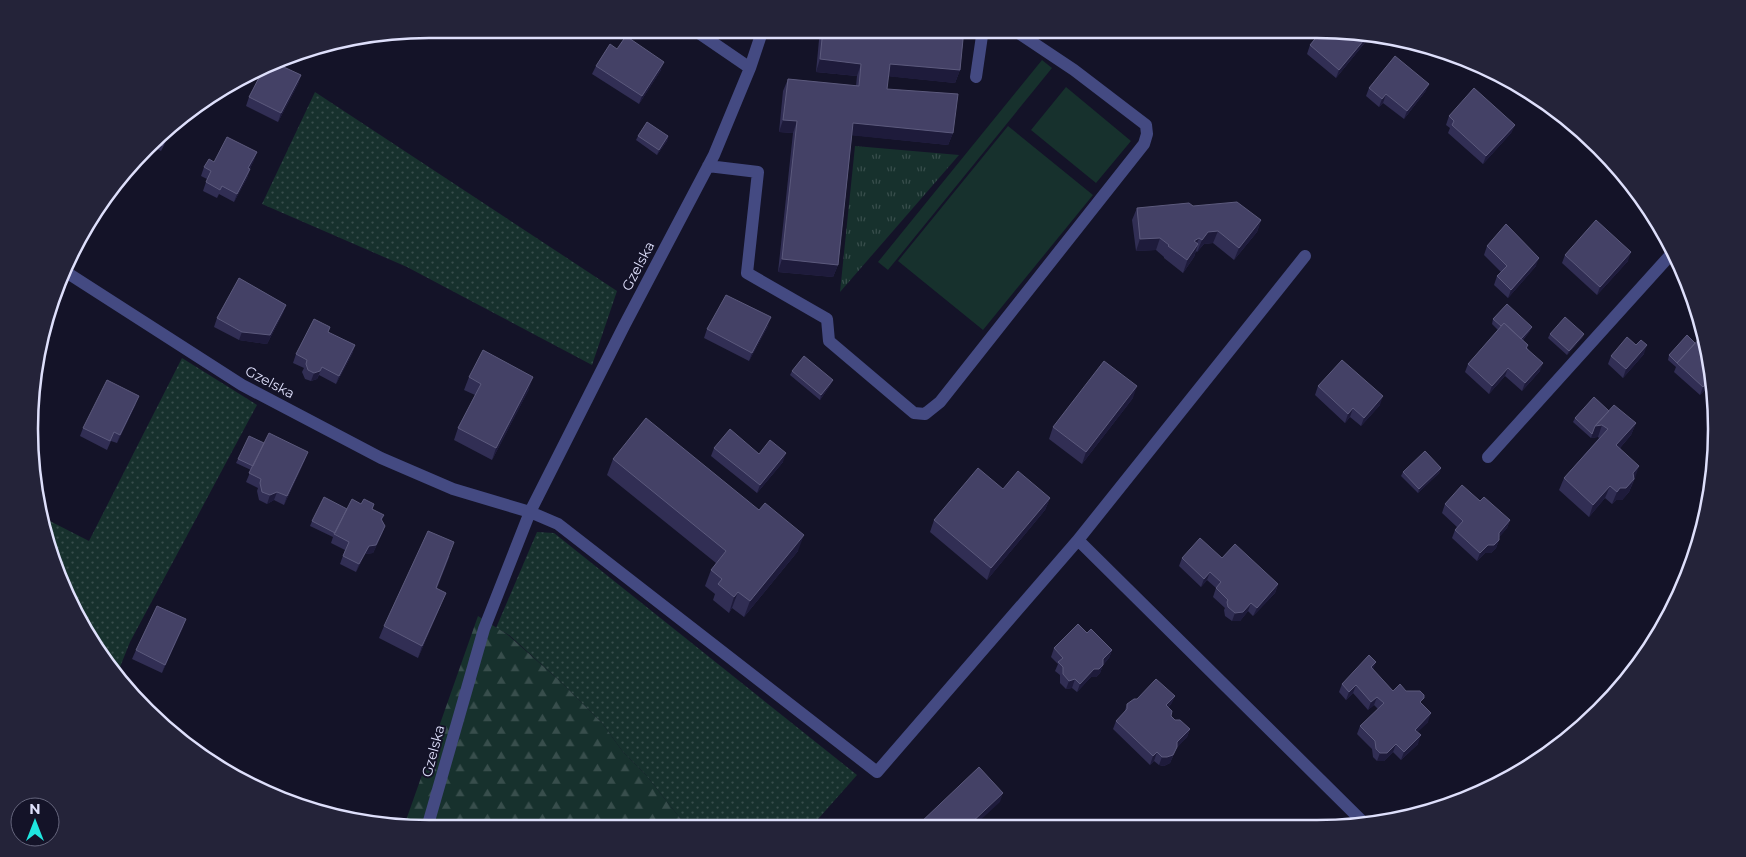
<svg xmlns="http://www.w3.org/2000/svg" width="1746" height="857" font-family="Montserrat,sans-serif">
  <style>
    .grass { fill: url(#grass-dots) }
    .forest { fill: url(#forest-firs) }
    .park { fill: url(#park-tufts) }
    .garden { fill: #17312d }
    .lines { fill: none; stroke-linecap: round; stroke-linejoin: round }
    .minor { stroke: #444a82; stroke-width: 12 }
    .wall { fill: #312e54 }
    .shaded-wall { fill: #1e1b3b }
    .building { fill: #444166; stroke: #5c5a7d }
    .labels { text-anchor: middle; stroke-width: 4; stroke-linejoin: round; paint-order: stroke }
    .street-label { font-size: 14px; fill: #dedffb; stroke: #141328 }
    .rim { fill: none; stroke: #dedffb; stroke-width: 2.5 }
  </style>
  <defs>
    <pattern id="grass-dots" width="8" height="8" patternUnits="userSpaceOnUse" patternTransform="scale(1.25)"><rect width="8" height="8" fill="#17312d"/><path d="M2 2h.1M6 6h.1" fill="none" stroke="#384e4c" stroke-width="1.8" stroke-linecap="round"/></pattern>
    <pattern id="forest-firs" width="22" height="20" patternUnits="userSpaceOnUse" patternTransform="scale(1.25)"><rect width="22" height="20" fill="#17312d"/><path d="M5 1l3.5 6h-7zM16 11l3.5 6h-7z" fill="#384e4c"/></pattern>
    <pattern id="park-tufts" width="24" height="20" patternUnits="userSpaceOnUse" patternTransform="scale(1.25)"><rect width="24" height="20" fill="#17312d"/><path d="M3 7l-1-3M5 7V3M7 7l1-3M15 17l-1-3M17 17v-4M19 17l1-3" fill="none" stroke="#384e4c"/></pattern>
  </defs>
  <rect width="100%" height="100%" fill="#141328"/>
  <path class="grass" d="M 315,92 L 617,291 L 592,365 L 407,267 L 262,204 Z
    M 182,358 L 257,405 L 130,642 L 118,672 L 70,606 L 44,518 L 89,541 Z
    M 537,532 L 554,533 L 857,775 L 811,827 L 687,827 L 646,775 L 623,752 L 602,723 L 561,682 L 509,635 L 496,628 Z"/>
  <path class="forest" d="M 478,616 L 508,635 L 561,682 L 602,723 L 623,752 L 646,775 L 687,827 L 428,828 L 404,826 Z"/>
  <path class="park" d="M 855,146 L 959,155 L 840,292 Z"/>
  <path class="garden" d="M 1042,60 L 1052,68 L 888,270 L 878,262 Z
    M 1066,87 L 1131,141 L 1096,183 L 1031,130 Z
    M 1008,126 L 1093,195 L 983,330 L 898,261 Z"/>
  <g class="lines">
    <path class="minor" d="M 693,29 L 750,68
      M 976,77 L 983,29
      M 708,166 L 758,172 L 747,273 L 827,319 L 829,341 L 914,413 L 925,414 L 940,402 L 1144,144 L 1147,134 L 1146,125 L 1074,70 L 1017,32 L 1009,29
      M 66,272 L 242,385 L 381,458 L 453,489 L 530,512 L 558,524 L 877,772 L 1078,540 L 1366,825
      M 1488,457 L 1674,251
      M 1078,540 L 1305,256
      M 427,828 L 484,629 L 530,512 L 624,326 L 714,155 L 750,68 L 763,29"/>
  </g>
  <path class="wall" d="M 820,29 L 964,29 L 960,70 L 955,83 L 888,76 L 887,89 L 953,133 L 948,145 L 852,135 L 838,265 L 833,277 L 778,272 L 793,133 L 779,132 L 783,91 L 788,79 L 856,86 L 857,76 L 816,72 Z
    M 1323,29 L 1372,34 L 1336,78 L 1307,54 L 1310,45 Z
    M 617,49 L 661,70 L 639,104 L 592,74 L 596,66 Z
    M 301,75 L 298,84 L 278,122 L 246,106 L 249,97 Z
    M 1429,84 L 1425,92 L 1404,119 L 1383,103 L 1379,107 L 1366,96 L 1369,88 Z
    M 1449,116 L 1515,125 L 1511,133 L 1483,164 L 1448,133 L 1450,128 L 1446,125 Z
    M 170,126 L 173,127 L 171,132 L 161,151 L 150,145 Z
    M 638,136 L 668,136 L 667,141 L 657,155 L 636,140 Z
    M 257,152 L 250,169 L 247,178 L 234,202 L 219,194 L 217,198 L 203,191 L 207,179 L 201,176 L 204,167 L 214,162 Z
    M 1193,206 L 1261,220 L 1257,232 L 1234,260 L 1213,243 L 1204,244 L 1197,252 L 1196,251 L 1194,257 L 1183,273 L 1164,258 L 1164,257 L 1156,250 L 1136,251 L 1132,220 L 1137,208 Z
    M 1487,246 L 1536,266 L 1508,298 L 1494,285 L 1497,276 L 1501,272 L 1484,255 Z
    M 1565,255 L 1628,261 L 1597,295 L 1562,263 Z
    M 286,305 L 283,313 L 267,344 L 239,340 L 214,327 L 217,318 Z
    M 1493,319 L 1530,331 L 1523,340 L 1540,371 L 1522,391 L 1505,376 L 1489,394 L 1465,372 L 1468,364 L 1498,330 L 1492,324 Z
    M 768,326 L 749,361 L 704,338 L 707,329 Z
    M 330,327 L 328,332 L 355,345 L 352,354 L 336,384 L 319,375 L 317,379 L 311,381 L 305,379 L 302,372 L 304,368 L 293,363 L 296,354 Z
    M 1550,334 L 1584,334 L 1582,338 L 1567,355 L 1548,338 Z
    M 1644,354 L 1623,378 L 1608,364 L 1611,356 Z
    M 1669,355 L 1713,382 L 1700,395 L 1674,372 L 1676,367 L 1668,360 Z
    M 792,371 L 831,384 L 820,400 L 790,375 Z
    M 469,377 L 529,389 L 492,460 L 454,440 L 458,428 L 475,395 L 464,390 Z
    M 1318,386 L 1380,405 L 1361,426 L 1350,417 L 1345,423 L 1315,395 Z
    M 1133,398 L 1082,464 L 1049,439 L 1053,427 Z
    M 136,404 L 117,443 L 111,441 L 107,450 L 80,436 L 83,428 Z
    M 1609,411 L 1636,423 L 1631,435 L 1620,448 L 1635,478 L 1629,492 L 1622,500 L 1616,500 L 1612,504 L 1605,498 L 1589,517 L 1559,490 L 1564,478 L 1599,438 L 1598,437 L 1591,438 L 1573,422 L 1575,418 Z
    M 1716,418 L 1717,427 L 1714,424 Z
    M 714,448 L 759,454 L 783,462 L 757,493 L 711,456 Z
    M 238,459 L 305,460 L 284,505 L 274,500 L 267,504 L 259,500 L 257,491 L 258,488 L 246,482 L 251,470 L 236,463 Z
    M 613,459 L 798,551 L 744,617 L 732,608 L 729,613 L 713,600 L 715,594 L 705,586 L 711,570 L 716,563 L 607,475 Z
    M 1441,468 L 1439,473 L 1418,493 L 1401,476 L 1403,472 Z
    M 1003,489 L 1050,498 L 1045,510 L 987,580 L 930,532 L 934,520 Z
    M 1480,501 L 1510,520 L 1507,528 L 1499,537 L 1499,540 L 1496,548 L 1491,553 L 1485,553 L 1477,561 L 1452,538 L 1455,530 L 1457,527 L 1442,513 L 1445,504 Z
    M 361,504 L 374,504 L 372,509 L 384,515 L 382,520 L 385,526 L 382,534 L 373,553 L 365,554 L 356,572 L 340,564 L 345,550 L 331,543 L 333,537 L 310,526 L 312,521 Z
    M 450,555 L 437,588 L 441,605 L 418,658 L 379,638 L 384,626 Z
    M 1182,558 L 1222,558 L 1278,584 L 1275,593 L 1253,616 L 1248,611 L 1240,621 L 1232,621 L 1225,616 L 1224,610 L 1225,608 L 1213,597 L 1216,588 L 1207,580 L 1201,587 L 1179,566 Z
    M 186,619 L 162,673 L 132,659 L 136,650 Z
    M 1087,633 L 1112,650 L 1109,658 L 1103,665 L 1100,673 L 1096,677 L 1091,677 L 1077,692 L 1072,688 L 1066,689 L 1060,683 L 1060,675 L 1055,671 L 1058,664 L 1051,657 L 1054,648 Z
    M 1373,670 L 1393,691 L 1422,704 L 1428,722 L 1417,732 L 1418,744 L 1401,760 L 1393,752 L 1384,761 L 1377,761 L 1373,757 L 1372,749 L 1357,734 L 1360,726 L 1378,709 L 1374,705 L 1368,710 L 1353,693 L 1346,700 L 1339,692 L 1342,684 Z
    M 1175,696 L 1171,704 L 1168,708 L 1171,716 L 1175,720 L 1190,729 L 1187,737 L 1177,747 L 1170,763 L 1164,766 L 1159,765 L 1154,761 L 1150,765 L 1113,729 L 1116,721 L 1124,713 L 1127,704 L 1137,699 Z"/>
  <path class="shaded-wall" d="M 1369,34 L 1372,34 L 1336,78 L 1339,70 Z
    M 820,59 L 861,64 L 857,76 L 816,72 Z
    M 664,62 L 661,70 L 639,104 L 642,96 Z
    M 890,64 L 960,70 L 955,83 L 885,76 Z
    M 301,75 L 298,84 L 278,122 L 281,113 Z
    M 1429,84 L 1425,92 L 1404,119 L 1407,111 Z
    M 1386,94 L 1383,103 L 1379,107 L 1382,99 Z
    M 783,120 L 797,121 L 793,133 L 779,132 Z
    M 853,123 L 953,133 L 948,145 L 848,135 Z
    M 1515,125 L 1511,133 L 1483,164 L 1486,156 Z
    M 668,136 L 667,141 L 657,155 L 659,150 Z
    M 257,152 L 254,161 L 245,177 L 248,168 Z
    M 250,169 L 247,178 L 234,202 L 237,194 Z
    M 1261,220 L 1257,232 L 1234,260 L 1239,248 Z
    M 1218,231 L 1213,243 L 1204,244 L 1197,252 L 1202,240 L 1208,232 Z
    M 1160,238 L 1156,250 L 1136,251 L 1140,239 Z
    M 1199,238 L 1195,248 L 1198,244 L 1194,257 L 1183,273 L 1194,241 Z
    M 1631,252 L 1628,261 L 1597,295 L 1600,287 Z
    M 1539,258 L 1536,266 L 1508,298 L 1511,290 Z
    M 782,259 L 838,265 L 833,277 L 778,272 Z
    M 286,305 L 283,313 L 267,344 L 239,340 L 242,332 Z
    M 771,317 L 768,326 L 749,361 L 752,353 Z
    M 1532,327 L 1530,331 L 1517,346 L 1519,342 Z
    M 1584,334 L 1582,338 L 1567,355 L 1569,351 Z
    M 355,345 L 352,354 L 336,384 L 339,376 Z
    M 1647,345 L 1644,354 L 1623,378 L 1626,369 Z
    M 1543,363 L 1540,371 L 1522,391 L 1525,383 Z
    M 322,367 L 317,379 L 311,381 L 314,373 Z
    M 1508,368 L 1505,376 L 1489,394 L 1492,386 Z
    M 533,377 L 529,389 L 492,460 L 496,448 Z
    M 1712,377 L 1713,382 L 1700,395 L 1703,387 Z
    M 833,380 L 831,384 L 820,400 L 821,395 Z
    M 1137,386 L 1133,398 L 1082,464 L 1086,452 Z
    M 139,396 L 136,404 L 117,443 L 120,435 Z
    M 1383,396 L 1380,405 L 1361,426 L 1364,418 Z
    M 1353,408 L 1350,417 L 1345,423 L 1348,414 Z
    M 1610,417 L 1602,425 L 1598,437 L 1591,438 L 1595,426 Z
    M 1636,423 L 1631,435 L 1612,457 L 1616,445 Z
    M 308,452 L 305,460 L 284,505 L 287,496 Z
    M 786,453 L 783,462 L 757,493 L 760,485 Z
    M 1639,466 L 1635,478 L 1628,485 L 1633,473 Z
    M 1441,468 L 1439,473 L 1418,493 L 1419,489 Z
    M 1634,479 L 1629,492 L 1622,500 L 1616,500 L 1612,504 L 1617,492 L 1620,488 Z
    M 1610,486 L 1605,498 L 1589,517 L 1593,505 Z
    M 277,492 L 274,500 L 267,504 L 270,495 Z
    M 1050,498 L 1045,510 L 987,580 L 991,568 Z
    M 1510,520 L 1507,528 L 1496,541 L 1499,533 Z
    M 385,526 L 382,534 L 373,553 L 365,554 L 356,572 L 359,564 L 369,546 Z
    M 804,535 L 798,551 L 744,617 L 750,601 Z
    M 1499,540 L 1496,548 L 1491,553 L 1485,553 L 1477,561 L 1480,553 L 1488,545 Z
    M 1210,572 L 1207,580 L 1201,587 L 1204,579 Z
    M 1278,584 L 1275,593 L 1253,616 L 1257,608 Z
    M 738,592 L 732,608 L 729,613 L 734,597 Z
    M 446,593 L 441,605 L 418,658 L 422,646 Z
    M 1251,603 L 1248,611 L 1240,621 L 1232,621 L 1235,613 Z
    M 186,619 L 183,628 L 162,673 L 165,665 Z
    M 1112,650 L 1109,658 L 1103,665 L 1100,673 L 1096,677 L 1091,677 L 1077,692 L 1080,684 Z
    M 1376,662 L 1373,670 L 1371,667 Z
    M 1075,679 L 1072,688 L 1066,689 L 1069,681 Z
    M 1356,685 L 1353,693 L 1346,700 L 1349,692 Z
    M 1175,696 L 1171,704 L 1163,714 L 1166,705 Z
    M 1377,697 L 1374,705 L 1368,710 L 1371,702 Z
    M 1431,713 L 1428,722 L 1412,738 L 1415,730 Z
    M 1190,729 L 1187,737 L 1174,751 L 1177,742 Z
    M 1421,735 L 1418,744 L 1401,760 L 1404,752 Z
    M 1396,744 L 1393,752 L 1384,761 L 1377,761 L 1380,753 Z
    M 1177,747 L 1170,763 L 1164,766 L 1159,765 L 1162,757 Z
    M 1157,752 L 1154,761 L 1150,765 L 1153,756 Z
    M 1003,793 L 1000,802 L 974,826 L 968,826 Z"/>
  <path class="building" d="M 823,29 L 964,29 L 960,70 L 890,64 L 887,89 L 958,94 L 953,133 L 853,123 L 838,265 L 782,259 L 797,121 L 783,120 L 788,79 L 859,86 L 861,64 L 820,59 Z
    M 1323,29 L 1369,34 L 1339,70 L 1310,45 Z
    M 626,36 L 664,62 L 642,96 L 596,66 L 610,44 L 617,49 Z
    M 1395,56 L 1429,84 L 1407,111 L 1386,94 L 1382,99 L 1369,88 Z
    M 275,63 L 301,75 L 281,113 L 249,97 L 263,70 Z
    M 1474,88 L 1515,125 L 1486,156 L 1452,125 L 1454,121 L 1449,116 Z
    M 647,122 L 668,136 L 659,150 L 638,136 Z
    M 170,126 L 173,127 L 162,146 L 153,141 Z
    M 227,137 L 257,152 L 248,168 L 250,169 L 237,194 L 222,186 L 220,190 L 206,182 L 211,171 L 204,167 L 209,159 L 214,162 Z
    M 1237,202 L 1261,220 L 1239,248 L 1218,231 L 1208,232 L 1202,240 L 1199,238 L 1194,241 L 1198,244 L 1187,260 L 1168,246 L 1169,245 L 1160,238 L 1140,239 L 1137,208 L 1189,203 L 1193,206 Z
    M 1596,220 L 1631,252 L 1600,287 L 1565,255 Z
    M 1506,224 L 1539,258 L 1511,290 L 1497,276 L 1507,266 L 1487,246 Z
    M 239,278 L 286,305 L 270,335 L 242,332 L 217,318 Z
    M 726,295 L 771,317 L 752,353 L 707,329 Z
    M 1507,304 L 1532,327 L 1521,339 L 1504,323 L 1501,326 L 1493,319 Z
    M 1565,317 L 1584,334 L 1569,351 L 1550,334 Z
    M 314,319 L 330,327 L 328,332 L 355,345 L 339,376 L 322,367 L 320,371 L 314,373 L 308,370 L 306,364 L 307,360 L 296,354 Z
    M 1504,323 L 1528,345 L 1526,348 L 1543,363 L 1525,383 L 1508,368 L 1492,386 L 1468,364 Z
    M 1687,335 L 1695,343 L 1677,363 L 1669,355 Z
    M 1627,337 L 1636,345 L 1641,340 L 1647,345 L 1626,369 L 1611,356 Z
    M 1701,337 L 1707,342 L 1710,351 L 1712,377 L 1703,387 L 1677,363 Z
    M 483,350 L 533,377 L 496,448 L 458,428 L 481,384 L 469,377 Z
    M 804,356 L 833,380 L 821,395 L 792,371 Z
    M 1342,360 L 1383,396 L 1364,418 L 1353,408 L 1348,414 L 1318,386 Z
    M 1104,361 L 1137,386 L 1086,452 L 1053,427 Z
    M 107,380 L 139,396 L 120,435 L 114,432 L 110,441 L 83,428 Z
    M 1594,397 L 1609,411 L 1595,426 L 1592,434 L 1575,418 Z
    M 1614,405 L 1636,423 L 1616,445 L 1639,466 L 1633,473 L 1634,479 L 1626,488 L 1620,488 L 1617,492 L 1610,486 L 1593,505 L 1564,478 L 1608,429 L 1602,425 L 1595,426 Z
    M 646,418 L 759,510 L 765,503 L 804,535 L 750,601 L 738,592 L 734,597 L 718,584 L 722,579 L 711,570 L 726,551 L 613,459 Z
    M 730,429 L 759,454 L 770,440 L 786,453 L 760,485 L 714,448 Z
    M 269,433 L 308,452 L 287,496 L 277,492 L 270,495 L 262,492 L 260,483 L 261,479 L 249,473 Z
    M 249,436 L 264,443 L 253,466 L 238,459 Z
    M 1425,451 L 1441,468 L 1419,489 L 1403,472 Z
    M 978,468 L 1003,489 L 1018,471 L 1050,498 L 991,568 L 934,520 Z
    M 1462,485 L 1480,501 L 1484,497 L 1510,520 L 1499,533 L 1499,540 L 1494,545 L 1488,545 L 1480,553 L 1455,530 L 1463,521 L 1445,504 Z
    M 324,497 L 347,509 L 335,533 L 312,521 Z
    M 352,499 L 361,504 L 364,499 L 374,504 L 372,509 L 384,515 L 381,519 L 385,526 L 376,545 L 369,546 L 359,564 L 343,556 L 349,542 L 334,534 Z
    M 428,531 L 454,542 L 436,588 L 446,593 L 422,646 L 384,626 Z
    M 1200,538 L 1222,558 L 1235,544 L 1278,584 L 1257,608 L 1251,603 L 1243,612 L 1235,613 L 1228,607 L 1227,602 L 1228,600 L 1216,588 L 1221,582 L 1210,572 L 1204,579 L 1182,558 Z
    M 157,606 L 186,619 L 165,665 L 136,650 Z
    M 1078,624 L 1087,633 L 1091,629 L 1112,650 L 1103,659 L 1103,665 L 1099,669 L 1094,669 L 1080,684 L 1075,679 L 1069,681 L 1063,674 L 1063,667 L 1058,662 L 1063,658 L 1054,648 Z
    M 1369,655 L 1376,662 L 1371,667 L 1393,691 L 1400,684 L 1406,691 L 1420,691 L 1424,695 L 1424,698 L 1420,702 L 1431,713 L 1415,730 L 1421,735 L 1404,752 L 1396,744 L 1387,753 L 1380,753 L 1376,749 L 1375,741 L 1360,726 L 1384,703 L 1377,697 L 1371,702 L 1356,685 L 1349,692 L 1342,684 Z
    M 1156,679 L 1175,696 L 1166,705 L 1172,711 L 1171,716 L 1175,720 L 1180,720 L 1190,729 L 1177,742 L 1177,747 L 1173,755 L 1167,757 L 1162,757 L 1157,752 L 1153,756 L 1116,721 L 1127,709 L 1127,704 L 1134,699 L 1137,699 Z
    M 979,767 L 1003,793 L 968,826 L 921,826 L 919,824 Z"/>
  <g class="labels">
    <g class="street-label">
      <text transform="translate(638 266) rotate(-62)" y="5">Gzelska</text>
      <text transform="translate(270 382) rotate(28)" y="5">Gzelska</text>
      <text transform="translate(433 751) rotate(-75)" y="5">Gzelska</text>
    </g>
  </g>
  <path d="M0 0H1746V857H0ZM429 38H1317A391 391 0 0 1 1708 429V429A391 391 0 0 1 1317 820H429A391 391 0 0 1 38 429V429A391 391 0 0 1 429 38Z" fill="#242339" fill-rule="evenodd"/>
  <path class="rim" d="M429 38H1317A391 391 0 0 1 1708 429V429A391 391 0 0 1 1317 820H429A391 391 0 0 1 38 429V429A391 391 0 0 1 429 38Z"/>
  <g transform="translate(35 822)"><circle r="24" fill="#141328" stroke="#65657c"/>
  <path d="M0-4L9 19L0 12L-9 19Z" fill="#1fe6df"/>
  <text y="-8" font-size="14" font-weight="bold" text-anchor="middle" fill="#dedffb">N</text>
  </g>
</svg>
